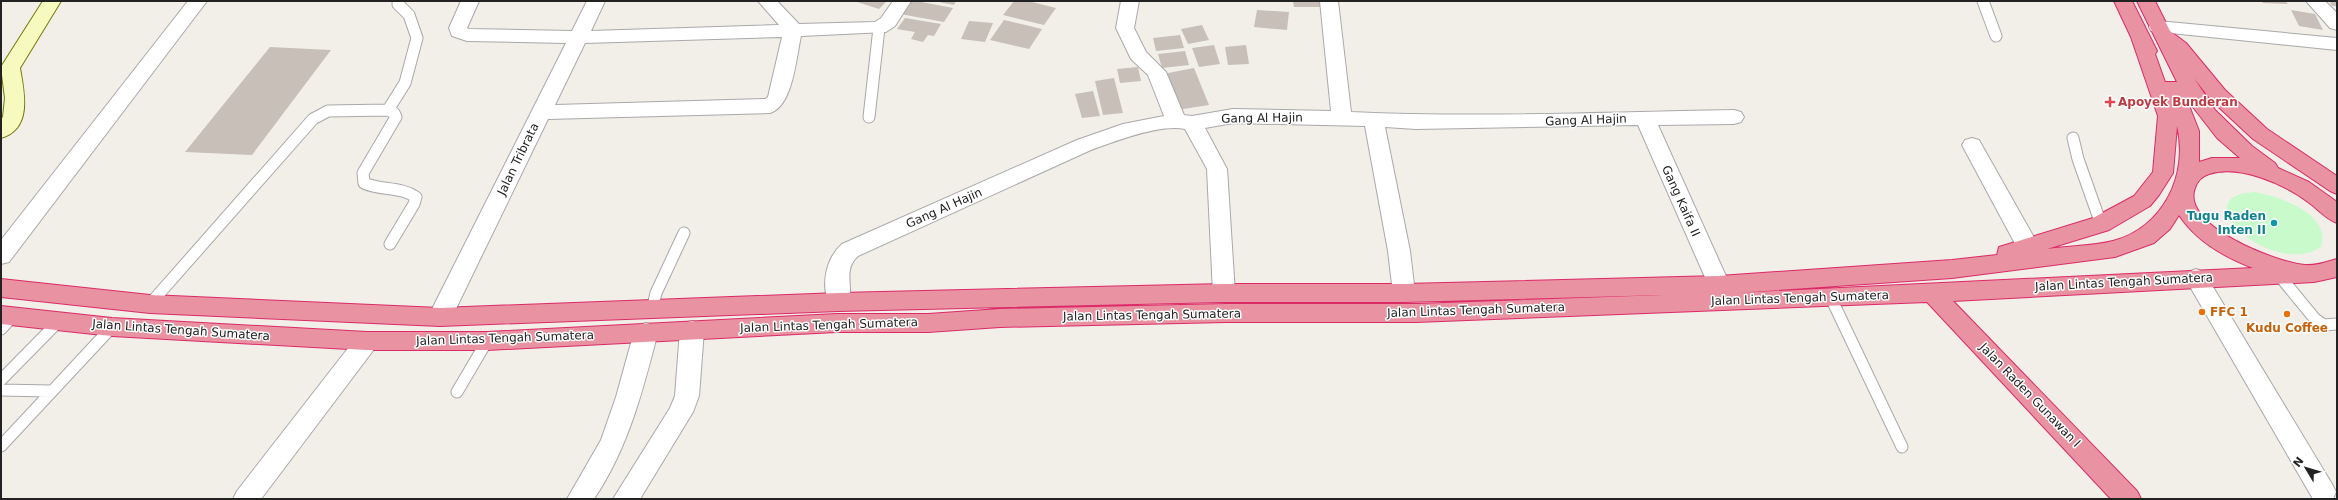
<svg xmlns="http://www.w3.org/2000/svg" width="2338" height="500" font-family="'DejaVu Sans',sans-serif">
  <style>
    .park { fill: #c8facc }
    .building { fill: #c7bfb8 }
    .lines { fill: none; stroke-linecap: round; stroke-linejoin: round }
    .lane-casing { stroke: #a9a9a9; stroke-width: 13 }
    .street-casing { stroke: #a9a9a9; stroke-width: 2 }
    .secondary-casing { stroke: #707d05; stroke-width: 2 }
    .highway-casing { stroke: #dc2a67; stroke-width: 2 }
    .lane { stroke: #fff; stroke-width: 11 }
    .street { fill: #fff; fill-rule: evenodd }
    .secondary { fill: #f7fabf; fill-rule: evenodd }
    .highway { fill: #e892a2; fill-rule: evenodd }
    .health-dot { fill: #e0444e; stroke: #fff; stroke-width: 1.5 }
    .culture-dot { fill: #0f9aa8; stroke: #fff; stroke-width: 1.5 }
    .food-dot { fill: #e8710a; stroke: #fff; stroke-width: 1.5 }
    .labels { text-anchor: middle; stroke-width: 3; stroke-linejoin: round; paint-order: stroke }
    .health-label { font-size: 12px; font-weight: bold; fill: #be3a42; stroke: #fff; text-anchor: start }
    .street-label { font-size: 12px; fill: #222; stroke: #fff }
    .culture-label { font-size: 12px; font-weight: bold; fill: #0d838f; stroke: #fff; text-anchor: end }
    .food-label { font-size: 12px; font-weight: bold; fill: #c56008; stroke: #fff; text-anchor: start }
  </style>
  <rect width="100%" height="100%" fill="#f2efe9"/>
  <path class="park" d="M 2255,192 C 2280,197 2331,213 2321,247 C 2273,279 2180,196 2255,192 Z"/>
  <path class="building" d="M 854,1 L 887,1 L 879,9 Z
    M 909,1 L 916,1 L 953,8 L 944,22 L 900,14 Z
    M 934,1 L 956,1 L 954,5 Z
    M 1014,1 L 1028,1 L 1056,8 L 1044,25 L 1003,15 Z
    M 1293,1 L 1321,1 L 1321,7 L 1294,7 Z
    M 2261,1 L 2285,1 L 2288,4 L 2263,3 Z
    M 2329,1 L 2337,1 L 2337,6 L 2332,6 Z
    M 1257,10 L 1289,12 L 1287,30 L 1254,27 Z
    M 2291,10 L 2315,14 L 2323,30 L 2299,26 Z
    M 905,18 L 941,24 L 934,36 L 928,35 L 923,42 L 911,39 L 915,32 L 897,29 Z
    M 1004,20 L 1042,29 L 1029,49 L 990,40 Z
    M 969,21 L 993,23 L 985,42 L 961,39 Z
    M 1202,25 L 1209,40 L 1188,44 L 1181,29 Z
    M 1180,35 L 1184,48 L 1156,51 L 1153,38 Z
    M 1214,45 L 1220,64 L 1199,67 L 1192,48 Z
    M 1246,45 L 1249,64 L 1228,65 L 1225,47 Z
    M 270,47 L 331,50 L 252,155 L 185,152 Z
    M 1185,51 L 1189,65 L 1162,68 L 1158,54 Z
    M 1138,67 L 1141,81 L 1120,83 L 1117,69 Z
    M 1194,68 L 1209,105 L 1177,110 L 1163,74 Z
    M 1114,78 L 1123,113 L 1103,115 L 1095,81 Z
    M 1093,91 L 1100,116 L 1082,118 L 1075,94 Z"/>
  <g class="lines">
    <g class="lane-casing">
      <path id="lane" d="M 1983,1 L 1996,36
        M 388,110 L 405,83 L 417,38 L 409,15 L 398,4 L 399,1
        M 869,117 L 879,28
        M 2073,138 L 2078,159 L 2101,224
        M 2278,274 L 2315,319 L 2324,325 L 2337,324
        M 1831,298 L 1902,447
        M 150,304 L 313,119 L 328,111 L 388,110 L 394,113 L 396,117 L 363,173 L 364,183 C 381,191 400,186 416,197 L 414,204 L 390,244
        M 652,310 L 656,293 L 684,233
        M 1,329 L 12,317
        M 1,380 L 58,322
        M 1,390 L 50,391
        M 457,392 L 487,341
        M 1,446 L 112,327"/>
    </g>
    <g class="street-casing">
      <path id="street" d="M 188,1 L 207,1 L 9,262 L 1,264 L 1,240 Z
        M 461,1 L 479,1 L 467,28 L 469,29 L 572,31 L 587,1 L 605,1 L 591,31 L 779,25 L 758,1 L 777,1 L 799,24 L 875,22 L 881,18 L 893,1 L 911,1 L 895,26 L 886,32 L 801,36 C 796,58 793,106 770,113 L 548,119 L 452,317 L 448,323 L 440,326 L 432,323 L 428,317 L 566,43 L 467,41 L 452,36 L 449,28 ZM 782,37 L 768,97 L 765,99 L 555,105 L 585,43 Z
        M 1121,1 L 1139,1 L 1134,28 L 1146,52 L 1166,72 L 1184,115 L 1192,116 L 1233,109 L 1331,111 L 1320,1 L 1338,1 L 1351,112 C 1479,118 1607,112 1734,110 L 1741,112 L 1744,117 L 1741,122 L 1734,124 L 1658,125 L 1730,285 L 1727,291 L 1719,294 L 1711,291 L 1638,125 L 1416,129 L 1385,127 L 1410,251 L 1415,293 L 1412,299 L 1404,302 L 1396,299 L 1393,293 L 1388,251 L 1365,126 L 1233,123 L 1205,128 L 1227,169 L 1235,293 L 1232,299 L 1224,302 L 1216,299 L 1213,293 L 1207,169 L 1185,129 C 1160,124 1116,141 1091,150 L 858,256 C 841,271 856,291 847,308 L 839,311 L 831,308 C 820,288 825,259 842,244 L 1077,140 L 1123,124 L 1164,116 L 1148,75 L 1131,59 L 1116,28 Z
        M 2306,1 L 2325,1 L 2337,13 L 2337,30 L 2330,28 Z
        M 2158,21 L 2337,38 L 2337,50 L 2151,31 L 2149,27 L 2151,23 Z
        M 1972,138 L 1979,140 L 2036,241 L 2039,247 L 2036,253 L 2028,255 L 2020,253 L 1962,145 L 1965,140 Z
        M 2196,269 L 2204,272 L 2332,484 L 2336,492 L 2333,499 L 2313,499 L 2185,278 L 2188,272 Z
        M 692,321 L 700,323 L 704,330 L 699,396 L 693,412 L 640,499 L 613,499 L 670,408 L 675,396 L 680,330 L 684,323 Z
        M 646,323 L 654,325 L 658,332 C 643,390 628,449 594,499 L 567,499 L 601,440 L 616,397 L 634,332 L 638,325 Z
        M 367,332 L 375,334 L 379,341 L 375,348 L 261,499 L 233,499 L 237,491 L 359,334 Z"/>
    </g>
    <g class="secondary-casing">
      <path id="secondary" d="M 43,1 L 61,1 L 20,68 C 24,92 33,129 1,138 L 1,119 L 3,117 L 5,98 L 1,67 Z"/>
    </g>
    <g class="highway-casing">
      <path id="highway" d="M 2114,1 L 2132,1 L 2157,51 L 2155,54 L 2165,82 L 2177,82 L 2137,1 L 2155,1 L 2170,31 L 2186,43 L 2225,90 L 2267,129 L 2337,176 L 2337,194 L 2330,191 L 2253,139 L 2211,100 L 2194,78 L 2215,110 L 2252,146 L 2275,163 L 2278,168 L 2309,182 L 2337,202 L 2337,223 C 2326,219 2318,209 2308,202 C 2284,184 2239,164 2209,174 C 2202,176 2197,182 2195,188 C 2180,226 2278,263 2305,265 C 2317,266 2326,262 2337,259 L 2337,277 L 2314,282 L 1953,301 L 2137,491 L 2141,499 L 2111,499 L 1927,302 L 1416,322 L 1226,322 L 1000,327 L 928,332 L 837,332 L 487,350 L 367,350 L 112,336 L 1,324 L 1,306 L 112,318 L 367,332 L 487,332 L 837,314 L 928,314 L 1000,309 L 1226,304 L 1416,304 L 1663,295 L 1404,302 L 1224,302 L 839,311 L 440,326 L 150,313 L 1,297 L 1,279 L 150,295 L 440,308 L 839,293 L 1224,284 L 1404,284 L 1719,276 L 1952,260 L 1997,255 L 1999,247 L 2093,218 L 2134,196 L 2153,172 L 2158,116 L 2131,37 ZM 2186,98 L 2217,138 L 2240,158 L 2212,158 L 2199,162 L 2199,131 ZM 2177,126 C 2189,175 2163,228 2113,241 C 2092,246 2068,246 2047,249 L 2109,230 L 2150,206 L 2159,195 L 2173,173 ZM 2179,215 C 2196,241 2224,257 2253,268 L 1736,293 L 1952,278 L 2115,257 L 2154,243 L 2170,229 Z"/>
    </g>
    <use href="#lane" class="lane"/>
    <use href="#street" class="street"/>
    <use href="#secondary" class="secondary"/>
    <use href="#highway" class="highway"/>
  </g>
  <path class="health-dot" d="M2108 96h4v4h4v4h-4v4h-4v-4h-4v-4h4z"/>
  <circle class="culture-dot" cx="2274" cy="223" r="4"/>
  <g class="food-dot">
    <circle cx="2202" cy="312" r="4"/>
    <circle cx="2287" cy="314" r="4"/>
  </g>
  <g class="labels">
    <g class="health-label">
      <text x="2118" y="106">Apoyek Bunderan</text>
    </g>
    <g class="street-label">
      <text transform="translate(1262 118) rotate(-1)" y="4">Gang Al Hajin</text>
      <text transform="translate(1586 120) rotate(-2)" y="4">Gang Al Hajin</text>
      <text transform="translate(518 159) rotate(-64)" y="4">Jalan Tribrata</text>
      <text transform="translate(1681 201) rotate(66)" y="4">Gang Kaifa II</text>
      <text transform="translate(944 208) rotate(-24)" y="4">Gang Al Hajin</text>
      <text transform="translate(2124 282) rotate(-3)" y="4">Jalan Lintas Tengah Sumatera</text>
      <text transform="translate(1800 298) rotate(-2)" y="4">Jalan Lintas Tengah Sumatera</text>
      <text transform="translate(1476 310) rotate(-2)" y="4">Jalan Lintas Tengah Sumatera</text>
      <text transform="translate(1152 315) rotate(-1)" y="4">Jalan Lintas Tengah Sumatera</text>
      <text transform="translate(829 325) rotate(-2)" y="4">Jalan Lintas Tengah Sumatera</text>
      <text transform="translate(181 330) rotate(4)" y="4">Jalan Lintas Tengah Sumatera</text>
      <text transform="translate(505 338) rotate(-2)" y="4">Jalan Lintas Tengah Sumatera</text>
      <text transform="translate(2030 395) rotate(46)" y="4">Jalan Raden Gunawan I</text>
    </g>
    <g class="culture-label">
      <text x="2266" y="220">Tugu Raden<tspan x="2266" dy="14">Inten II</tspan></text>
    </g>
    <g class="food-label">
      <text x="2210" y="316">FFC 1</text>
      <text x="2287" y="332" text-anchor="middle">Kudu Coffee</text>
    </g>
  </g>
  <rect width="2338" height="500" fill="none" stroke="#222222" stroke-width="4"/>
  <g transform="translate(2306 468) rotate(308)" stroke="#ffffff" stroke-width="3" paint-order="stroke">
  <path d="M0-3L7 15L0 10L-7 15Z" fill="#222222"/>
  <text y="-6" font-size="11" font-weight="bold" text-anchor="middle" fill="#222222">N</text>
  </g>
</svg>
